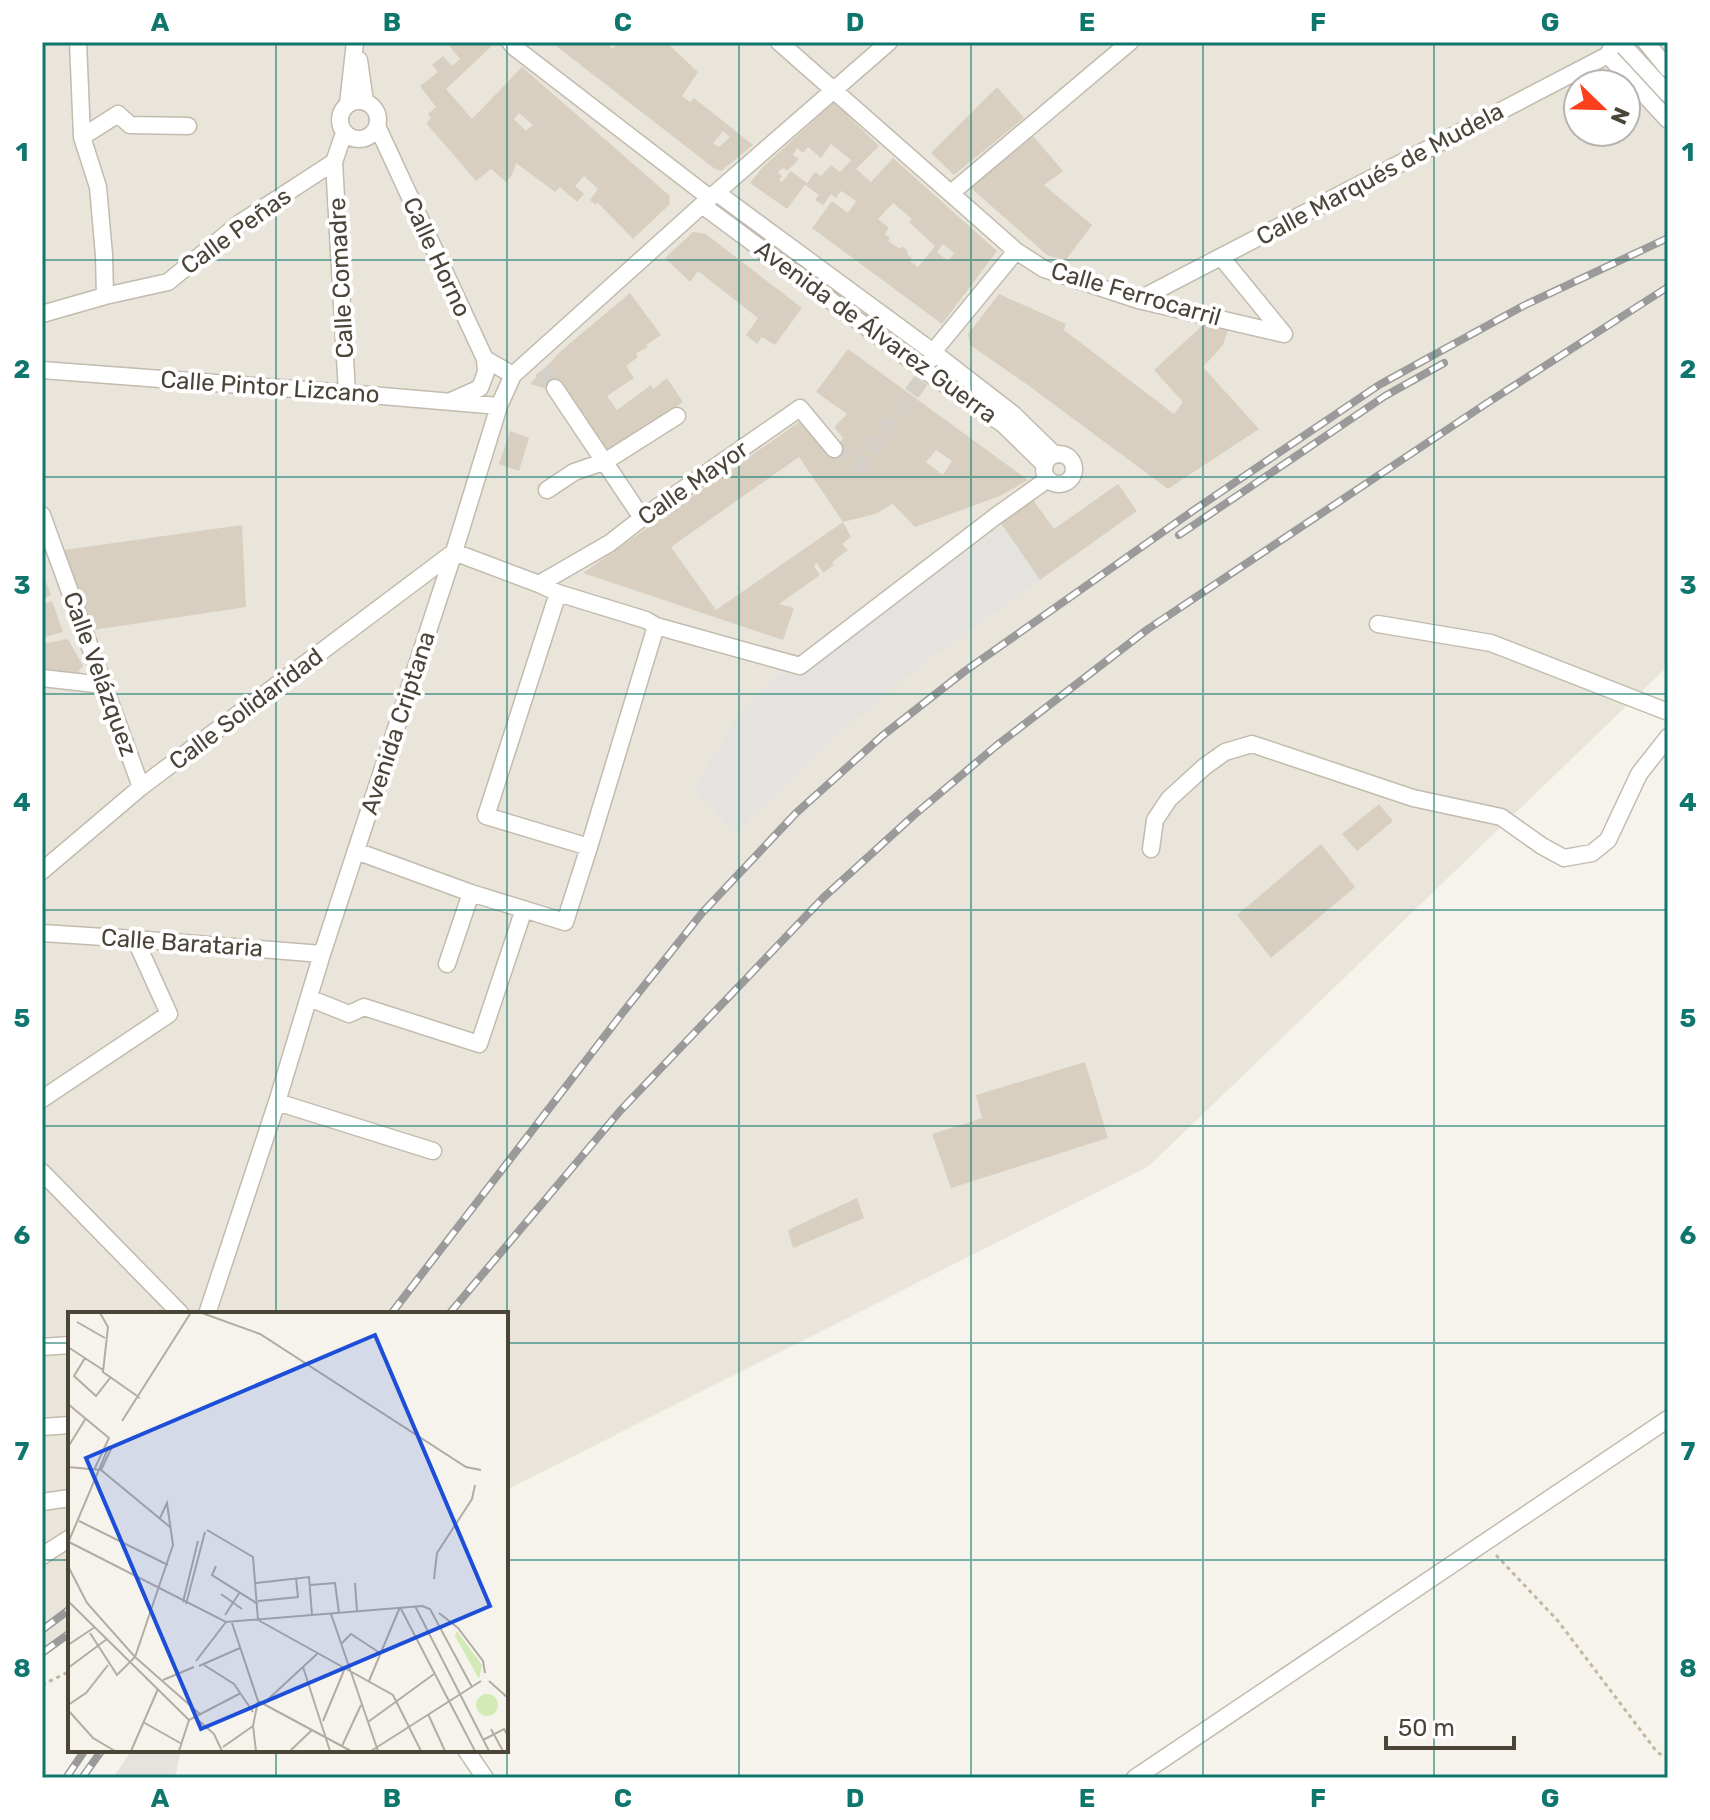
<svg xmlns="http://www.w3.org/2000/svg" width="1710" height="1820" font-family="Rubik,sans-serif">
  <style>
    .residential { fill: #eae5da; fill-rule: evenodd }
    .industrial { fill: #e6e2dd }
    .parking { fill: #e5e3e0 }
    .building { fill: #d8cfc1; fill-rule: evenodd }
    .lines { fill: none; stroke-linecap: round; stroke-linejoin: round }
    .minor-tunnel { stroke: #d4d0c8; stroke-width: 16; stroke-dasharray: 16 8; stroke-linecap: butt }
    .minor-casing { stroke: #c2bbae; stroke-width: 19 }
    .path { stroke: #c4b79f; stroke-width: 3; stroke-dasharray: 4 4; stroke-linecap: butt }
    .minor { stroke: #fff; stroke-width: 16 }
    .rail-casing { stroke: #9a9a9a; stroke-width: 8 }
    .rail { stroke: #fff; stroke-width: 5; stroke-dasharray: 15; stroke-linecap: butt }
    .grid { fill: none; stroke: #0f766e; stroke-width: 2; stroke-opacity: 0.55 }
    .labels { text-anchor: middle; stroke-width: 8; stroke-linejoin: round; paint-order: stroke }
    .street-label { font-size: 24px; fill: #4b4439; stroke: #fff }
    .inset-road { fill: none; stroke: #b2ada4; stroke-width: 2 }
    .view { fill: #1d4ed8; fill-opacity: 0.15; stroke: #1d4ed8; stroke-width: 4 }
    .inset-edge { fill: none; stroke: #4b4439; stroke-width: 4 }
    .neatline { fill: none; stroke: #0f766e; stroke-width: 3 }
    .grid-label { font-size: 26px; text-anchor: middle; font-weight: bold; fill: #0f766e }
  </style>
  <rect width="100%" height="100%" fill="#f6f3ec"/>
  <path class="residential" d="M 42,42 L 1668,42 L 1668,666 L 1149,1166 L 506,1490 L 506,1314 L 70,1314 L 70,1640 L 42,1646 ZM 1578,84 L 1626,84 L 1626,132 L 1578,132 Z"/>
  <path class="industrial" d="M 132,1750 L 181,1750 L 175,1778 L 113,1778 Z"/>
  <path class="parking" d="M 1002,525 L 1040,580 L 922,664 L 829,742 L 735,833 L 693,790 L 743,709 L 780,673 L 800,677 Z"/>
  <path class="building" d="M 446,42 L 493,42 L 494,44 L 446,89 L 472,119 L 522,67 L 670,196 L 669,205 L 633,239 L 597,202 L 596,205 L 590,200 L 598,189 L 584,176 L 575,186 L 584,194 L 577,202 L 560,187 L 555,192 L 516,163 L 512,175 L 506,182 L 491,169 L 476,181 L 426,123 L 431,118 L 428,114 L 436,107 L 420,86 L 438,72 L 432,65 L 443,56 L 452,66 L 460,59 ZM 519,113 L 533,125 L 526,131 L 514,119 Z
    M 551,42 L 605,42 L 613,49 L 619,42 L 666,42 L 698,72 L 682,96 L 690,102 L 694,98 L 753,145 L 721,171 L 715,169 ZM 723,131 L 730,137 L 719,147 L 713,143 Z
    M 997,87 L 1024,118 L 954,175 L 931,153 Z
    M 834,102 L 879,146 L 856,169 L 871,182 L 893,158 L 997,251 L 942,324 L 812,228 L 832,201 L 848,213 L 856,202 L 855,200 L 841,191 L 836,198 L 831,194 L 823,205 L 815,200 L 819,195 L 805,185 L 787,209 L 750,183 L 763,167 ZM 831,144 L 851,160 L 840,172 L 831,165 L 821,176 L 815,172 L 807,183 L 791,171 L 782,182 L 779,180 L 782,176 L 778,173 L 780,170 L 784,168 L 787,171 L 799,159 L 793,155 L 797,148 L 803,153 L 808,147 L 821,158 ZM 893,203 L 912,219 L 909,222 L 935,246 L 918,267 L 910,261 L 912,258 L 907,254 L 908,251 L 902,246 L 900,249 L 888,241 L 890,238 L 885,234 L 889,228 L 878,219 ZM 943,244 L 954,253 L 948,261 L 937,252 Z
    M 1032,135 L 1063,171 L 1044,185 L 1092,225 L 1065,261 L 1047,255 L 970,187 Z
    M 693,232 L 706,234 L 802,308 L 775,345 L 762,337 L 757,344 L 746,335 L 758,318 L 698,271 L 690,282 L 665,258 Z
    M 630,293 L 661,335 L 646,345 L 648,347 L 636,353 L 638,357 L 626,366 L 634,378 L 607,396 L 617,410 L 651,385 L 653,389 L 667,378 L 683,402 L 609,453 L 560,380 L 547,389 L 530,384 L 562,350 Z
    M 999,294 L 1066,324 L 1064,330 L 1174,414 L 1183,402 L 1154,370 L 1206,322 L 1229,327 L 1223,345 L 1203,367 L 1259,429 L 1168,489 L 1025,383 L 970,345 L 968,334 Z
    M 848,349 L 1028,480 L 1000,496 L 915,527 L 893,504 L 875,514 L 843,522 L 851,537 L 842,544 L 848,550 L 832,562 L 834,565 L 823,573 L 817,563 L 814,566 L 820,575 L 779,604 L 794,608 L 783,640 L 583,573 L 802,420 L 829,457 L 843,438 L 834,427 L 847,414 L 816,392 ZM 936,450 L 952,461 L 943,475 L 926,462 ZM 799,457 L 843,522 L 716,610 L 671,547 Z
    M 510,431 L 529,438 L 519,471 L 499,464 Z
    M 1118,484 L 1137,511 L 1040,580 L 996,516 L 1028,493 L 1054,529 Z
    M 242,525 L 246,607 L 93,630 L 64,550 Z
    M 42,572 L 51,595 L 42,599 Z
    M 52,601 L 63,632 L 42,638 L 42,605 Z
    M 68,639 L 83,666 L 77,673 L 42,669 L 42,644 Z
    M 1379,804 L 1393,821 L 1357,851 L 1342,834 Z
    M 1321,844 L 1355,887 L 1271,958 L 1237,915 Z
    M 1085,1062 L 1108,1138 L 951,1188 L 932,1134 L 982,1118 L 976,1095 Z
    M 857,1198 L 864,1218 L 793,1248 L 788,1230 Z"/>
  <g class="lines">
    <path class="minor-tunnel" d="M 542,370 L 555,388
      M 834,449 L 859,466 L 927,372"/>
    <g class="minor-casing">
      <path id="minor" d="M 78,42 L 82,137 L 98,187 L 104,255 L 105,296
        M 510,42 L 514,47 L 710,198
        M 779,42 L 1016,251 L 1044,269 L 1138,300 L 1284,334 L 1221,257
        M 1620,42 L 1668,94
        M 1646,42 L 1668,69
        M 1608,55 L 1668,120
        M 359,60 L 365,102
        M340 120a19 19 0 1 1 38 0a19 19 0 1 1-38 0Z
        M 348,104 L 355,42
        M 377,126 L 485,359 L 513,375
        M 344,133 L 334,162 L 347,393
        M 82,137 L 118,114 L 130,125 L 188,126
        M 717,193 L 933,352 L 1013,414 L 1055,455
        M 951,193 L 1130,42
        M 702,205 L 927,372 L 1004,425 L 1045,465
        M 1138,300 L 1608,55 L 1614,42
        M 42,314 L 105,296 L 168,282 L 240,223 L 334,162
        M 931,359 L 933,352 L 1016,251
        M 42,370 L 347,393 L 499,406
        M 555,388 L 642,518
        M 451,401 L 480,388 L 486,372 L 485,359
        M1044 469a15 15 0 1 1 30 0a15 15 0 1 1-30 0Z
        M 547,490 L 574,472 L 606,461 L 677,416
        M 42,515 L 141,787
        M 539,584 L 610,543 L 642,518 L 800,408 L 834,449
        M 558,593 L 486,816 L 589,847
        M 1378,624 L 1491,643 L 1668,712
        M 42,678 L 104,685
        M 1151,849 L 1155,820 L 1169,799 L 1204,767 L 1225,752 L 1252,744 L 1413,798 L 1501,817 L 1542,846 L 1564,858 L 1592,853 L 1608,840 L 1639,774 L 1668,737
        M 356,851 L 471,893 L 565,922 L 589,847 L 656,626
        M 42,871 L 141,787 L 454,552 L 539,584 L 558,593 L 646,620 L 656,626 L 800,666 L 996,516 L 1048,479
        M 42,933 L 135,939 L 322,954
        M 447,964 L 471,893
        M 309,998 L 349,1014 L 364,1007 L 479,1044 L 524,909
        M 42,1099 L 169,1014 L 135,939
        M 277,1102 L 433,1151
        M 42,1172 L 181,1314
        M 207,1314 L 277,1102 L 322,954 L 454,552 L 499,406 L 513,375 L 702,205 L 889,42
        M 42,1347 L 70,1345
        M 42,1427 L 70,1425
        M 42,1502 L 70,1498
        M 42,1556 L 70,1538
        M 466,1750 L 485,1778
        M 1135,1778 L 1668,1419"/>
    </g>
    <path class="path" d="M 1496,1555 L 1558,1621 L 1657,1752 L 1668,1759
      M 42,1685 L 70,1671"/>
    <use href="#minor" class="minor"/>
    <g class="rail-casing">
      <path id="rail" d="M 1179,535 L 1385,396 L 1444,363
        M 391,1314 L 624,1011 L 702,913 L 796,813 L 882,736 L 965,671 L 1197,508 L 1379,385 L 1523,306 L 1668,238
        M 449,1314 L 620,1111 L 824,897 L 913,816 L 996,746 L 1148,629 L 1484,405 L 1668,287
        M 42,1630 L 70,1609
        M 42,1653 L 70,1633
        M 66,1778 L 85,1750
        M 82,1778 L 102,1750"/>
    </g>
    <use href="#rail" class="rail"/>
  </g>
  <path class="grid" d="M 276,42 L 276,1314M 507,42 L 507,1778M 739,42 L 739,1778M 971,42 L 971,1778M 1203,42 L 1203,1778M 1434,42 L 1434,1778M 42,260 L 1668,260M 42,477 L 1668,477M 42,694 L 1668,694M 42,910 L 1668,910M 42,1126 L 1668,1126M 42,1343 L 70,1343M 506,1343 L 1668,1343M 42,1560 L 70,1560M 506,1560 L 1668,1560M 276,1750 L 276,1778"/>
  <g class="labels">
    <g class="street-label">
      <text transform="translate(1380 174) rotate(-28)" y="8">Calle Marqués de Mudela</text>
      <text transform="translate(236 231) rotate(-36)" y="8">Calle Peñas</text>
      <text transform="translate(437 257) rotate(65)" y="8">Calle Horno</text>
      <text transform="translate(341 278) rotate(-93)" y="8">Calle Comadre</text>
      <text transform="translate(1136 294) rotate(16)" y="8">Calle Ferrocarril</text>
      <text transform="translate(876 332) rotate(36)" y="8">Avenida de Álvarez Guerra</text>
      <text transform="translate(270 387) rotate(4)" y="8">Calle Pintor Lizcano</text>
      <text transform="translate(693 483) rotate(-35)" y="8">Calle Mayor</text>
      <text transform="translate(100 674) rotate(70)" y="8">Calle Velázquez</text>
      <text transform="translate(246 709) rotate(-37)" y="8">Calle Solidaridad</text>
      <text transform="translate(398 723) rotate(-72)" y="8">Avenida Criptana</text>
      <text transform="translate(182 943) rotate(4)" y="8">Calle Barataria</text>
    </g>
  </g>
  <g transform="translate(68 1312)">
    <rect width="440" height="440" fill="#f6f3ec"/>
    <path d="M 389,319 L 414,353 L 411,367 L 387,324 ZM408 393a11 11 0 1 1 22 0a11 11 0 1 1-22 0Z" fill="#d2eab5"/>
    <path class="inset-road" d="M 32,1 L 40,15 L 35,60 L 72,86M 134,1 L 192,22 L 398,155 L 413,158M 9,10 L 37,26M 0,35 L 35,58M 17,46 L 6,64 L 28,84 L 42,66M 0,92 L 41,126 L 26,158M 54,109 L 122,2M 0,135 L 18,106M 0,155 L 33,158 L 102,215M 33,158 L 44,135M 11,209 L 100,253M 139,218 L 185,245 L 190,308 L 325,383 L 353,439M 1,230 L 158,310 L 354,294 L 362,297 L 404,375M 0,231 L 41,134M 0,254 L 19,291 L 67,345 L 133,403M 148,254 L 144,263 L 190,292M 366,267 L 369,241 L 404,187 L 407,173M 188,271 L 241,265 L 244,303M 287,271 L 289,299M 242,273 L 267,271 L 271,301M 153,282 L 174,297M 0,289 L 121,408M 190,289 L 230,285 L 228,266M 115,290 L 130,229M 118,292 L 137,220M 347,294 L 421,439M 332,295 L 407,439M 371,301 L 390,316 L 415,349 L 417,361M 263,302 L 310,439M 157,303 L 172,280M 164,311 L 190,389 L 185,414 L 188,439M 22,321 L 49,363 L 67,345 L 105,233 L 99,191 L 92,206M 273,332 L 283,322 L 312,341M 0,333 L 27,315M 128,349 L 158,310M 136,353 L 166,372 L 185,400M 131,354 L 172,336M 235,355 L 262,439M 0,356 L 39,327M 95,368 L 126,355M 301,369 L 332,295M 421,369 L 440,386M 190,389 L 283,439M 195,392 L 249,342M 0,393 L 18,381 L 40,353M 0,398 L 25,426 L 47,439M 360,402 L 377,439M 128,406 L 146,422 L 154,439M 255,409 L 277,356M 75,410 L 114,432M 300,410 L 366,362M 423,417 L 435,439M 415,428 L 436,417 L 440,424M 274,434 L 293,393M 155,435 L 185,414M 63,439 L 90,377M 111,439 L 121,408 L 173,381M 222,439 L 244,418M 303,439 L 413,369"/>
    <path class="view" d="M 307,23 L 422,294 L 133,417 L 18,146 Z"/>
    <rect width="440" height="440" class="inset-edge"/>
  </g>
  <rect width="1710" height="1820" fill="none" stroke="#ffffff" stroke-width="88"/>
  <g transform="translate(1602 108) rotate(113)"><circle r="38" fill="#ffffff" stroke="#b7b4b0" stroke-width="2"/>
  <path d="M0-6L14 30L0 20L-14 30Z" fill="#fc3f1d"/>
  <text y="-12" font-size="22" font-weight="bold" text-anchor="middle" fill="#4b4439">N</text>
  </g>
  <path d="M1386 1736v12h128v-12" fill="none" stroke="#4b4439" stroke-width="4"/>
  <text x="1398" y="1736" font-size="24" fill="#4b4439" stroke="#ffffff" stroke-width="6" paint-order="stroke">50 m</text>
  <rect x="44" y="44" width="1622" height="1732" class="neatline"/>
  <g class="grid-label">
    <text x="160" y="31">A</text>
    <text x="392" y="31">B</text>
    <text x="623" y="31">C</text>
    <text x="855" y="31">D</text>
    <text x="1087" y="31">E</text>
    <text x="1318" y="31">F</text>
    <text x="1550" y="31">G</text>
    <text x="22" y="161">1</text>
    <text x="1688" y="161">1</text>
    <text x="22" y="378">2</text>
    <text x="1688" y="378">2</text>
    <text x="22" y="594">3</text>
    <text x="1688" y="594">3</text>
    <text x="22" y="811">4</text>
    <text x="1688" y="811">4</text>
    <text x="22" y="1027">5</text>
    <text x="1688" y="1027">5</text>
    <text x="22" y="1244">6</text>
    <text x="1688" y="1244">6</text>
    <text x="22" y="1460">7</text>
    <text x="1688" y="1460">7</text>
    <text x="22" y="1677">8</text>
    <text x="1688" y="1677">8</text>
    <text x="160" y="1807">A</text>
    <text x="392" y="1807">B</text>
    <text x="623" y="1807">C</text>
    <text x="855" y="1807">D</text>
    <text x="1087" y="1807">E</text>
    <text x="1318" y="1807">F</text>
    <text x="1550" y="1807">G</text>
  </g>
</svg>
